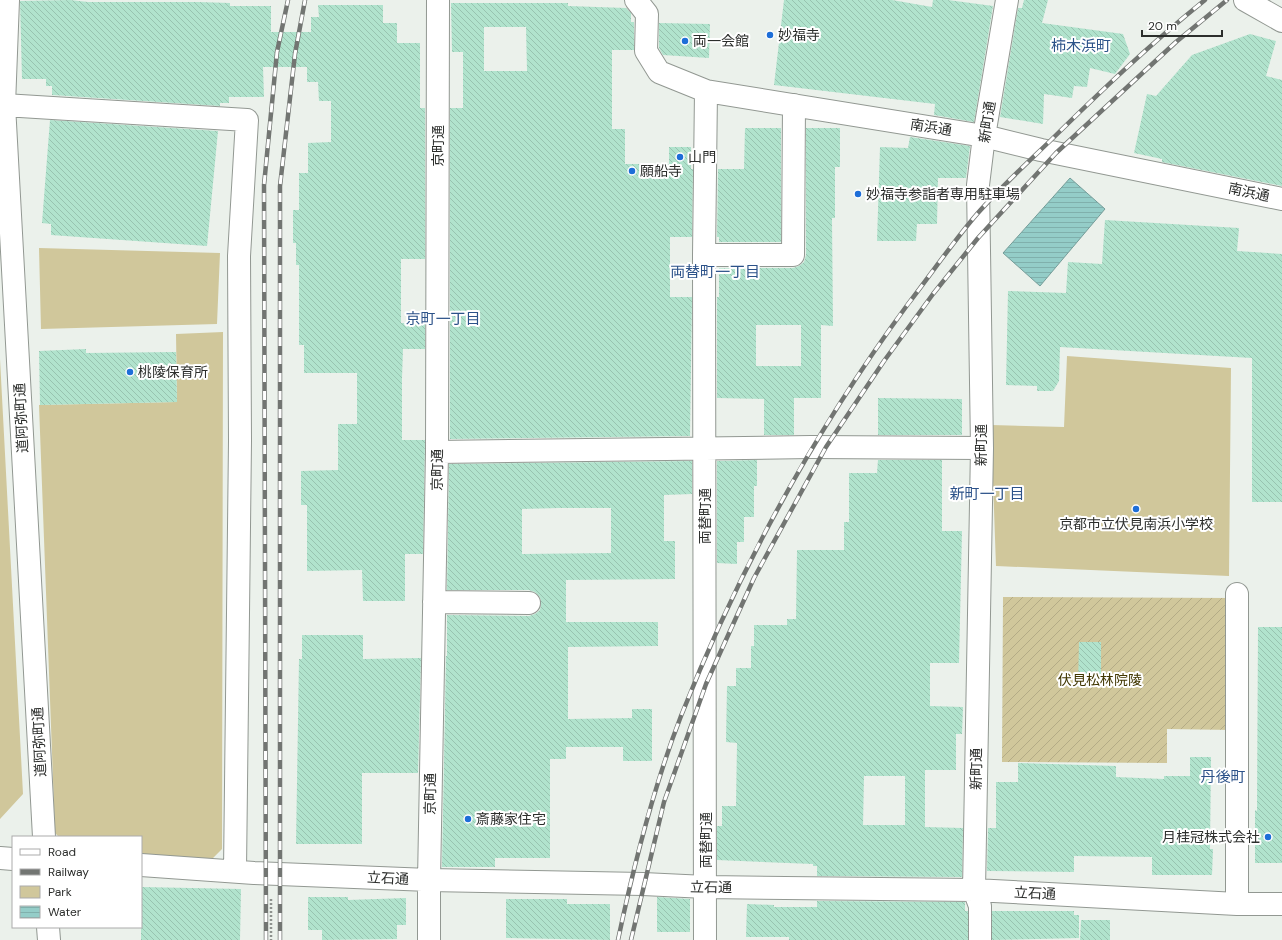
<svg xmlns="http://www.w3.org/2000/svg" width="1282" height="940" font-family="'DM Sans','Noto Sans JP',sans-serif">
  <style>
    .park { fill: #d0c79b }
    .garden { fill: url(#garden-furrows) }
    .water { fill: url(#water-rules); stroke: #759d99 }
    .building { fill: url(#building-back-hatch); fill-rule: evenodd }
    .lines { fill: none; stroke-linecap: round; stroke-linejoin: round }
    .minor-casing { stroke: #929892; stroke-width: 24 }
    .path { stroke: #8e928e; stroke-width: 2.5; stroke-dasharray: 2 2; stroke-linecap: butt }
    .minor { stroke: #fff; stroke-width: 22 }
    .rail-casing { stroke: #727572; stroke-width: 4.5 }
    .rail { stroke: #fff; stroke-width: 3; stroke-dasharray: 9; stroke-linecap: butt }
    .poi-dot { fill: #1d6ed8; stroke: #fff; stroke-width: 1.5 }
    .labels { text-anchor: middle; stroke-width: 4; stroke-linejoin: round; paint-order: stroke }
    .poi-label { font-size: 14px; fill: #2c2e2c; stroke: #fff; text-anchor: start }
    .street-label { font-size: 14px; fill: #2c2e2c; stroke: #fff }
    .park-label { font-size: 14px; fill: #403600; stroke: #fff }
    .neighbourhood-label { font-size: 15px; fill: #2c5289; stroke: #fff }
  </style>
  <defs>
    <pattern id="garden-furrows" width="10" height="10" patternUnits="userSpaceOnUse"><rect width="10" height="10" fill="#d0c79b"/><path d="M-1 1l2-2M0 10L10 0M9 11l2-2" fill="none" stroke="#b3ab86"/></pattern>
    <pattern id="water-rules" width="6" height="5" patternUnits="userSpaceOnUse"><rect width="6" height="5" fill="#94cdc8"/><path d="M0 2.5h6" fill="none" stroke="#80b0ac"/></pattern>
    <pattern id="building-back-hatch" width="6" height="6" patternUnits="userSpaceOnUse"><rect width="6" height="6" fill="#b1e3cd"/><path d="M-1 5l2 2M0 0l6 6M5-1l2 2" fill="none" stroke="#98c3b0"/></pattern>
  </defs>
  <rect width="100%" height="100%" fill="#ebf1eb"/>
  <path class="park" d="M 39,248 L 220,253 L 217,324 L 41,329 Z
    M 223,332 L 222,849 L 209,862 L 141,856 L 141,837 L 59,837 L 55,833 L 39,405 L 177,402 L 176,334 Z
    M 1067,356 L 1231,368 L 1229,576 L 996,566 L 991,425 L 1064,427 Z
    M 0,359 L 23,794 L 0,819 Z"/>
  <path class="garden" d="M 1003,597 L 1233,598 L 1233,730 L 1167,729 L 1167,763 L 1002,762 Z"/>
  <path class="water" d="M 1070,178 L 1105,209 L 1040,286 L 1003,253 Z"/>
  <path class="building" d="M 70,0 L 88,2 L 198,2 L 230,3 L 230,6 L 271,6 L 271,32 L 311,32 L 311,17 L 319,17 L 318,5 L 383,5 L 383,23 L 397,23 L 397,43 L 420,43 L 420,108 L 425,108 L 425,259 L 401,259 L 401,323 L 425,323 L 425,349 L 403,349 L 402,378 L 402,440 L 425,440 L 423,554 L 405,554 L 405,601 L 363,601 L 362,570 L 307,571 L 307,505 L 301,505 L 301,471 L 338,470 L 338,424 L 357,424 L 357,373 L 304,373 L 304,345 L 299,345 L 299,265 L 296,265 L 296,243 L 293,243 L 293,210 L 299,210 L 299,173 L 308,173 L 308,143 L 331,142 L 331,101 L 319,101 L 318,82 L 307,82 L 307,67 L 263,67 L 264,97 L 229,97 L 229,103 L 220,103 L 220,106 L 52,95 L 52,86 L 46,86 L 46,79 L 22,79 L 20,1 Z
    M 784,0 L 892,0 L 932,7 L 933,0 L 948,0 L 993,6 L 974,122 L 934,115 L 935,104 L 774,85 Z
    M 1024,0 L 1048,0 L 1042,23 L 1123,34 L 1130,54 L 1115,74 L 1090,68 L 1087,87 L 1074,86 L 1072,98 L 1044,94 L 1043,124 L 1000,117 L 1018,8 L 1022,8 Z
    M 451,3 L 568,3 L 568,6 L 626,8 L 631,13 L 631,22 L 634,22 L 634,50 L 612,50 L 612,129 L 625,129 L 625,164 L 669,164 L 669,147 L 691,147 L 691,169 L 693,169 L 692,237 L 670,237 L 670,297 L 692,297 L 690,436 L 450,439 L 450,108 L 463,108 L 463,52 L 452,52 ZM 484,27 L 526,27 L 527,71 L 484,71 Z
    M 659,23 L 710,24 L 709,58 L 663,55 L 659,48 Z
    M 1250,34 L 1276,41 L 1266,76 L 1282,80 L 1282,186 L 1162,162 L 1162,159 L 1134,153 L 1147,94 L 1156,96 L 1192,55 Z
    M 50,120 L 218,131 L 207,246 L 51,235 L 51,224 L 42,223 Z
    M 745,128 L 781,128 L 781,242 L 719,242 L 719,237 L 717,237 L 718,169 L 744,169 Z
    M 806,128 L 840,128 L 840,167 L 835,167 L 835,218 L 832,218 L 833,326 L 821,325 L 821,398 L 794,398 L 794,435 L 764,435 L 764,399 L 717,398 L 717,297 L 719,297 L 719,268 L 793,268 L 799,266 L 804,262 L 806,255 ZM 756,325 L 801,325 L 801,366 L 756,366 Z
    M 910,137 L 970,146 L 966,178 L 938,178 L 937,224 L 917,224 L 916,241 L 877,241 L 880,147 L 908,148 Z
    M 1105,220 L 1239,228 L 1237,251 L 1282,254 L 1282,502 L 1252,502 L 1252,358 L 1060,347 L 1059,381 L 1053,391 L 1037,391 L 1037,386 L 1006,385 L 1008,291 L 1066,293 L 1068,262 L 1102,264 Z
    M 86,349 L 86,353 L 176,352 L 177,402 L 40,405 L 39,351 Z
    M 878,398 L 962,399 L 962,435 L 878,435 Z
    M 757,460 L 757,486 L 754,486 L 754,517 L 744,517 L 744,542 L 737,542 L 737,564 L 717,563 L 717,461 Z
    M 878,460 L 942,460 L 942,531 L 962,531 L 959,663 L 930,663 L 930,706 L 963,707 L 962,734 L 956,734 L 956,770 L 925,770 L 925,827 L 963,828 L 962,877 L 817,876 L 817,866 L 813,866 L 813,864 L 717,860 L 717,826 L 722,826 L 722,806 L 736,806 L 737,743 L 726,742 L 727,686 L 736,686 L 736,668 L 751,668 L 751,646 L 754,646 L 754,625 L 787,625 L 787,619 L 796,619 L 797,550 L 844,550 L 844,522 L 849,522 L 849,473 L 877,473 ZM 864,776 L 905,776 L 905,825 L 863,825 Z
    M 692,461 L 692,494 L 664,495 L 664,541 L 675,541 L 675,579 L 566,580 L 566,622 L 658,622 L 658,646 L 568,647 L 568,719 L 632,718 L 632,709 L 652,709 L 652,761 L 623,761 L 623,747 L 566,747 L 566,759 L 550,759 L 550,858 L 495,858 L 495,867 L 442,867 L 446,656 L 447,656 L 447,615 L 529,616 L 535,614 L 540,610 L 541,604 L 540,597 L 535,592 L 529,590 L 447,590 L 449,464 ZM 559,508 L 611,508 L 611,553 L 522,554 L 522,509 Z
    M 1258,627 L 1282,627 L 1282,863 L 1255,863 L 1255,810 L 1257,811 Z
    M 302,635 L 363,635 L 363,659 L 421,658 L 418,773 L 362,773 L 362,844 L 296,844 L 299,659 L 302,659 Z
    M 1079,642 L 1101,642 L 1101,687 L 1078,687 Z
    M 1190,757 L 1211,757 L 1210,849 L 1213,849 L 1212,875 L 1152,875 L 1152,857 L 1074,856 L 1074,872 L 987,871 L 988,828 L 996,828 L 996,782 L 1018,782 L 1018,763 L 1116,766 L 1116,777 L 1164,779 L 1164,776 L 1190,776 Z
    M 141,887 L 241,889 L 240,940 L 141,940 Z
    M 308,897 L 348,897 L 348,900 L 406,898 L 406,925 L 397,925 L 397,939 L 322,940 L 322,930 L 308,930 Z
    M 657,897 L 690,899 L 690,932 L 657,932 Z
    M 506,899 L 567,899 L 567,904 L 610,904 L 610,940 L 506,938 Z
    M 817,901 L 965,902 L 965,911 L 968,911 L 968,940 L 789,940 L 789,937 L 746,937 L 747,904 L 774,905 L 774,907 L 817,907 Z
    M 992,911 L 1074,911 L 1074,915 L 1079,915 L 1079,938 L 992,940 Z
    M 1081,920 L 1110,920 L 1110,940 L 1080,940 Z"/>
  <g class="lines">
    <g class="minor-casing">
      <path id="minor" d="M 8,0 L 4,105 L 44,837
        M 636,0 L 647,14 L 646,51 L 659,72 L 706,91 L 984,136 L 1041,150 L 1282,199
        M 1245,0 L 1282,21
        M 4,105 L 247,120 L 239,256 L 240,441 L 235,871
        M 704,255 L 793,255 L 794,105
        M 437,452 L 811,447 L 982,448
        M 434,602 L 529,603
        M 0,858 L 13,859
        M 141,865 L 254,873 L 429,880 L 643,884 L 706,887 L 974,890 L 1237,904 L 1282,904
        M 1237,904 L 1237,594
        M 48,927 L 49,940
        M 429,940 L 429,880 L 437,452 L 438,0
        M 705,940 L 704,255 L 706,91
        M 980,940 L 980,906 L 974,890 L 982,448 L 978,185 L 984,136 L 1007,0"/>
    </g>
    <path class="path" d="M 271,899 L 271,940"/>
    <use href="#minor" class="minor"/>
    <g class="rail-casing">
      <path id="rail" d="M 266,940 L 264,185 L 277,52 L 288,0
        M 280,940 L 280,186 L 295,54 L 305,0
        M 618,940 C 634,864 653,788 681,716 C 740,567 813,433 908,304 C 931,274 953,242 977,214 C 1000,188 1025,165 1050,141 C 1100,92 1150,44 1205,0
        M 631,940 L 664,802 L 706,684 L 754,578 L 826,447 L 884,361 L 933,294 L 978,238 L 1056,153 L 1176,42 L 1227,0"/>
    </g>
    <use href="#rail" class="rail"/>
  </g>
  <g class="poi-dot">
    <circle cx="770" cy="35" r="4"/>
    <circle cx="685" cy="41" r="4"/>
    <circle cx="680" cy="157" r="4"/>
    <circle cx="632" cy="171" r="4"/>
    <circle cx="858" cy="194" r="4"/>
    <circle cx="130" cy="372" r="4"/>
    <circle cx="1136" cy="509" r="4"/>
    <circle cx="468" cy="819" r="4"/>
    <circle cx="1268" cy="837" r="4"/>
  </g>
  <g class="labels">
    <g class="poi-label">
      <text x="778" y="40">妙福寺</text>
      <text x="693" y="46">両一会館</text>
      <text x="688" y="162">山門</text>
      <text x="640" y="176">願船寺</text>
      <text x="866" y="199">妙福寺参詣者専用駐車場</text>
      <text x="138" y="377">桃陵保育所</text>
      <text x="1136" y="529" text-anchor="middle">京都市立伏見南浜小学校</text>
      <text x="476" y="824">斎藤家住宅</text>
      <text x="1260" y="842" text-anchor="end">月桂冠株式会社</text>
    </g>
    <g class="street-label">
      <text transform="translate(987 122) rotate(-81)" y="5">新町通</text>
      <text transform="translate(931 127) rotate(9)" y="5">南浜通</text>
      <text transform="translate(438 146) rotate(-90)" y="5">京町通</text>
      <text transform="translate(1249 192) rotate(12)" y="5">南浜通</text>
      <text transform="translate(21 418) rotate(-93)" y="5">道阿弥町通</text>
      <text transform="translate(981 445) rotate(-90)" y="5">新町通</text>
      <text transform="translate(437 470) rotate(-89)" y="5">京町通</text>
      <text transform="translate(705 516) rotate(-90)" y="5">両替町通</text>
      <text transform="translate(39 742) rotate(-93)" y="5">道阿弥町通</text>
      <text transform="translate(976 769) rotate(-89)" y="5">新町通</text>
      <text transform="translate(430 794) rotate(-89)" y="5">京町通</text>
      <text transform="translate(706 840) rotate(-90)" y="5">両替町通</text>
      <text transform="translate(388 878) rotate(3)" y="5">立石通</text>
      <text transform="translate(711 887) rotate(1)" y="5">立石通</text>
      <text transform="translate(1035 893) rotate(3)" y="5">立石通</text>
    </g>
    <g class="park-label">
      <text x="1100" y="685">伏見松林院陵</text>
    </g>
    <g class="neighbourhood-label">
      <text x="1081" y="51">柿木浜町</text>
      <text x="715" y="277">両替町一丁目</text>
      <text x="443" y="324">京町一丁目</text>
      <text x="987" y="499">新町一丁目</text>
      <text x="1223" y="782">丹後町</text>
    </g>
  </g>
  <rect x="12" y="836" width="130" height="92" fill="#ffffff" stroke="#ababab"/>
  <rect x="20" y="849" width="20" height="6" fill="#ffffff" stroke="#ababab"/>
  <text x="48" y="856" font-size="12" fill="#2c2e2c">Road</text>
  <rect x="20" y="869" width="20" height="6" fill="#727572" stroke="#ababab"/>
  <text x="48" y="876" font-size="12" fill="#2c2e2c">Railway</text>
  <rect x="20" y="886" width="20" height="12" fill="#d0c79b" stroke="#ababab"/>
  <text x="48" y="896" font-size="12" fill="#2c2e2c">Park</text>
  <rect x="20" y="906" width="20" height="12" fill="url(#water-rules)" stroke="#ababab"/>
  <text x="48" y="916" font-size="12" fill="#2c2e2c">Water</text>
  <path d="M1142 30v6h80v-6" fill="none" stroke="#2c2e2c" stroke-width="2"/>
  <text x="1148" y="30" font-size="12" fill="#2c2e2c" stroke="#ffffff" stroke-width="3" paint-order="stroke">20 m</text>
</svg>
